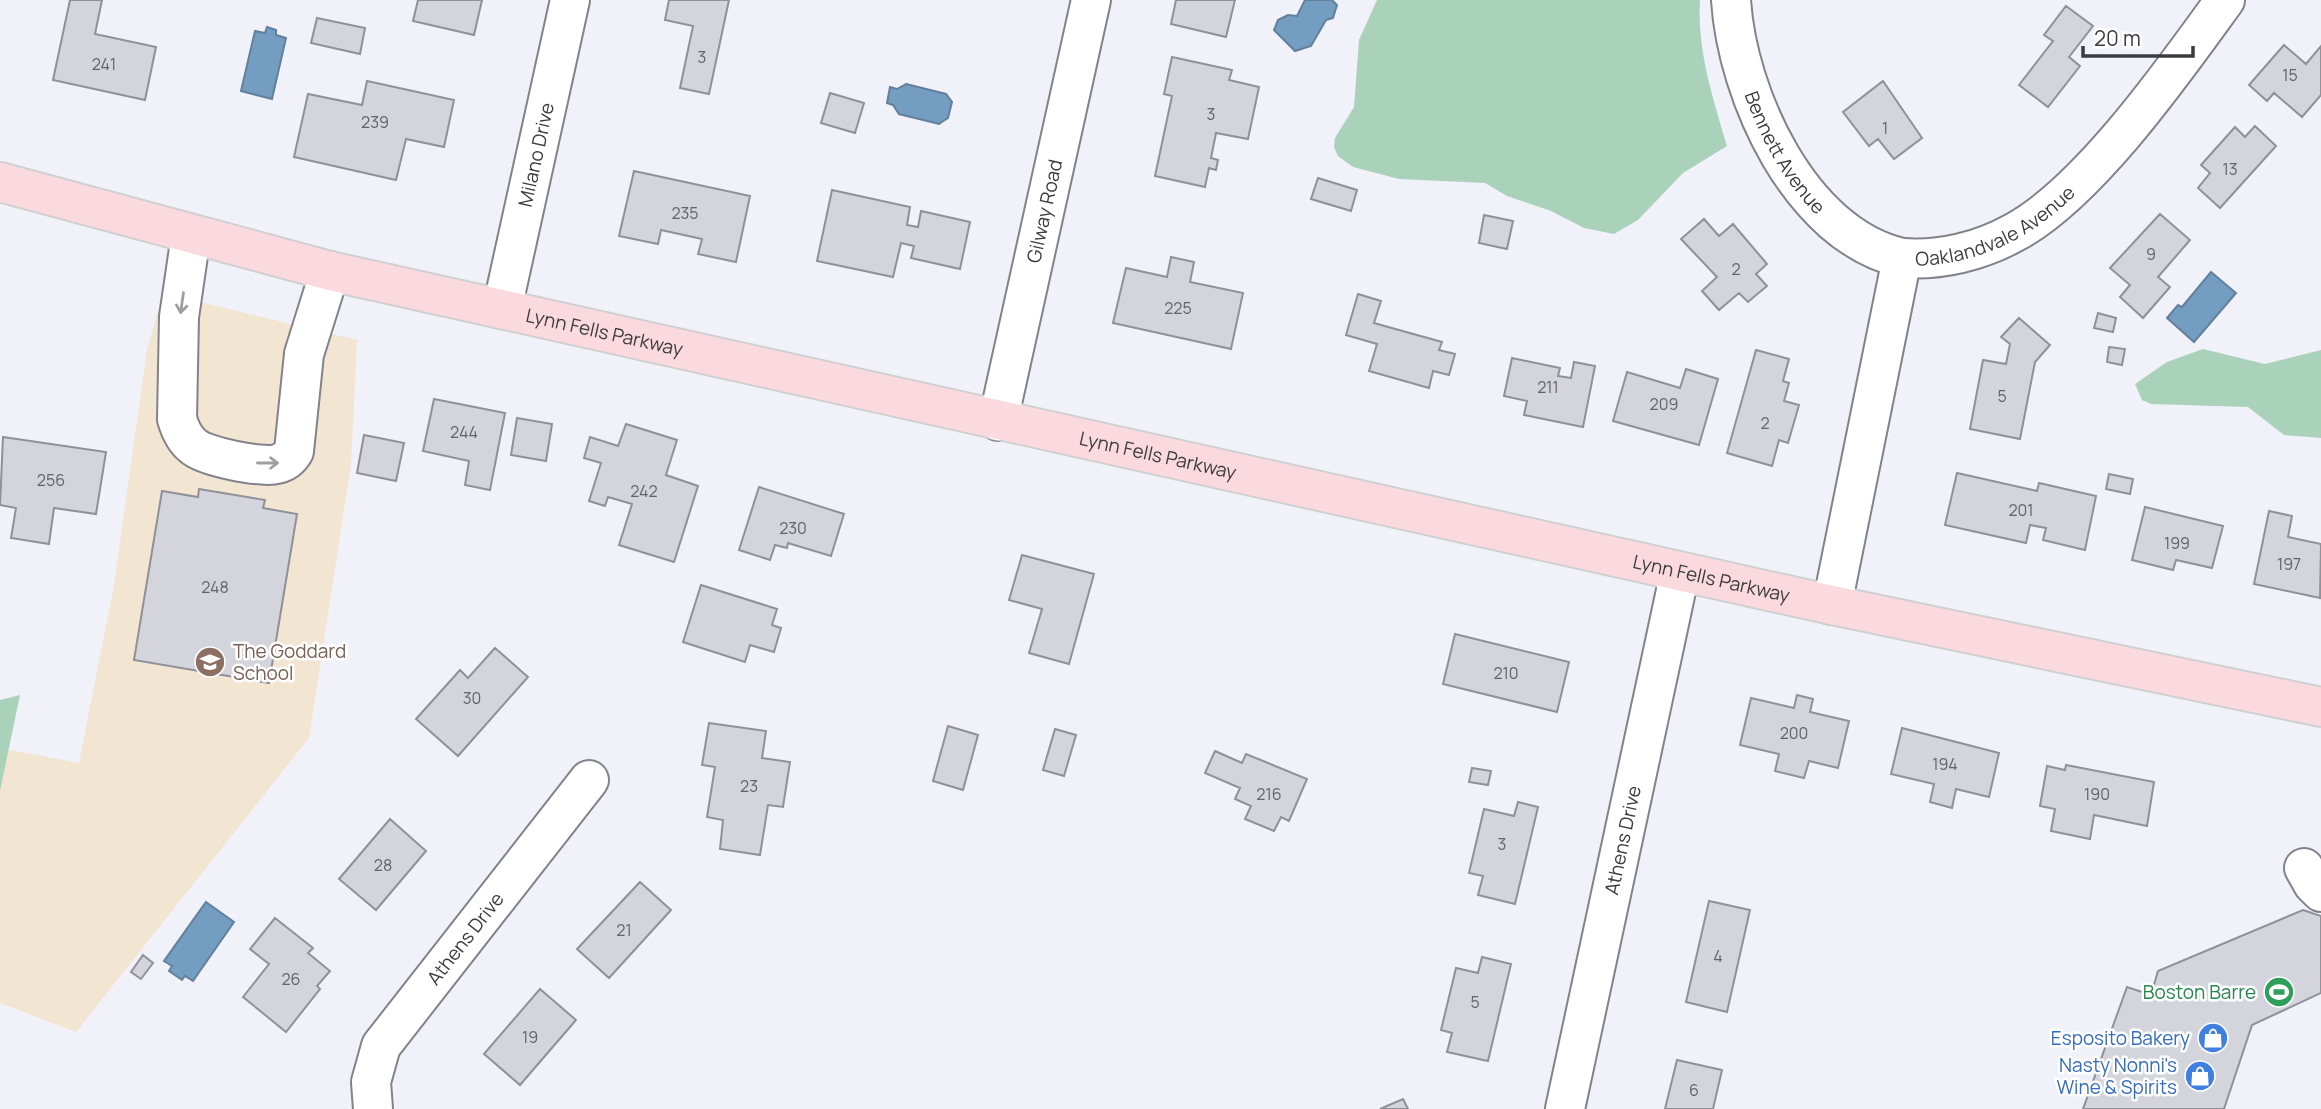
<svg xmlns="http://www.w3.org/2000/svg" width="2321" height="1109" font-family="Manrope,sans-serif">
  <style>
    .education { fill: #f2e6d2 }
    .green { fill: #aad2bb }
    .water { fill: #749dc2; stroke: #63809b; stroke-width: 2 }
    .building { fill: #d4d4dd; stroke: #909098; stroke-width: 2 }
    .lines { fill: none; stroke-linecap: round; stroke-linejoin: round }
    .minor-casing { stroke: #83828b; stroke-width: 42 }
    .major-casing { stroke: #d0d0d1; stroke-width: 42 }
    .minor { stroke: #fff; stroke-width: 38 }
    .major { stroke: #fadadf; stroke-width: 38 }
    .oneway { stroke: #9e9ea0 }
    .labels { text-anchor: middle; stroke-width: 5; stroke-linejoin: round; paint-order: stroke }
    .number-label { font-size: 16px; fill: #626267 }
    .street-label { font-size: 19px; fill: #3c3c40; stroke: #fff }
    .education-label { font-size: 19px; fill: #785e54; stroke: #fff; text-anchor: start }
    .leisure-label { font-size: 19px; fill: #27864d; stroke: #fff; text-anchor: end }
    .shop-label { font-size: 19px; fill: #366cbe; stroke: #fff; text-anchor: end }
  </style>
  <rect width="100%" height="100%" fill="#f1f1fa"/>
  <path class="education" d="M 163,293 L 357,340 L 351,464 L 309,738 L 76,1032 L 0,1003 L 0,748 L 79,763 L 114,585 L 147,349 Z"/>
  <path class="green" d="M 1377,0 L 1700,0 C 1697,51 1713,98 1727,146 L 1683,173 L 1638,220 L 1614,234 L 1584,228 L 1551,211 L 1507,196 L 1485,183 L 1399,179 L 1353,167 L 1338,156 L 1334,147 L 1335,138 L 1354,107 L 1359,40 Z
    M 2203,349 L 2265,364 L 2321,350 L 2321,438 L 2284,435 L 2248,407 L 2151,404 L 2142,400 L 2135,384 L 2167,362 Z
    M 20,695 L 0,791 L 0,700 Z"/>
  <path class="water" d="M 1305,0 L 1332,0 L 1337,5 L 1333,18 L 1326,20 L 1311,46 L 1295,51 L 1274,30 L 1278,20 L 1288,15 L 1297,16 Z
    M 267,27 L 276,30 L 276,35 L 286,38 L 272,99 L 241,91 L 255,31 L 265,33 Z
    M 906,84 L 946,94 L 952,102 L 948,118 L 939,124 L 899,114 L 893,105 L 887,103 L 890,87 L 897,89 Z
    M 2211,272 L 2236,293 L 2194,342 L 2167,318 L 2178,305 L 2182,307 Z
    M 206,902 L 234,922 L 193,981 L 185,976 L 182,980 L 169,971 L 172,966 L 164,961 Z"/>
  <path class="building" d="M 70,0 L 102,0 L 95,34 L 156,47 L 145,100 L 53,80 Z
    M 418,0 L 482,0 L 474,35 L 413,21 Z
    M 669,0 L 729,0 L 709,94 L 680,88 L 693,26 L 665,20 Z
    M 1176,0 L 1235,0 L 1226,37 L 1171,24 Z
    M 2066,6 L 2093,26 L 2069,57 L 2080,66 L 2048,107 L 2019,85 L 2053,41 L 2044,35 Z
    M 317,18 L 365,28 L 360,54 L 311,43 Z
    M 2284,45 L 2306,64 L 2321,46 L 2321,95 L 2302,117 L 2274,93 L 2267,101 L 2249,85 Z
    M 1172,57 L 1232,70 L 1229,80 L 1259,87 L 1248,139 L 1216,133 L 1211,158 L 1218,160 L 1216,170 L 1209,168 L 1205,187 L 1155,176 L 1172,96 L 1164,94 Z
    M 367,81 L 454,100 L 444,147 L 406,139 L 396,180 L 294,157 L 308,94 L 362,105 Z
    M 1883,81 L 1922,138 L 1894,159 L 1878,139 L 1869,146 L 1843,112 Z
    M 830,93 L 864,103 L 855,133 L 821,123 Z
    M 2255,126 L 2276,146 L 2220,208 L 2198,188 L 2210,173 L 2201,165 L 2235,127 L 2245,137 Z
    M 634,171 L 750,196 L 736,262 L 698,254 L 702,239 L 661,230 L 658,244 L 619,236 Z
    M 1318,178 L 1357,190 L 1351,211 L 1311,199 Z
    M 832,190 L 910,207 L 907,225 L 918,227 L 921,211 L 970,222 L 960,269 L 911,258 L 914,246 L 901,243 L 893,277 L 817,261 Z
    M 2160,214 L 2190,240 L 2158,277 L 2170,287 L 2143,318 L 2120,297 L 2130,285 L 2110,268 Z
    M 1484,215 L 1513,221 L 1507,249 L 1479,243 Z
    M 1704,219 L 1719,236 L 1733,224 L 1767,264 L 1756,274 L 1767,286 L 1748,302 L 1739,293 L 1719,310 L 1702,291 L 1717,277 L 1681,239 Z
    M 1171,257 L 1194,262 L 1190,282 L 1243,293 L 1231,349 L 1113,323 L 1126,268 L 1167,277 Z
    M 1358,294 L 1381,301 L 1374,323 L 1442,342 L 1439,350 L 1455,354 L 1449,375 L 1433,371 L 1429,388 L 1369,371 L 1377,344 L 1346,335 Z
    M 2098,313 L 2116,318 L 2113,332 L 2094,328 Z
    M 2019,318 L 2050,345 L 2035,362 L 2020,439 L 1970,429 L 1983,360 L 2006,364 L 2010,344 L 2001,337 Z
    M 2109,347 L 2125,349 L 2122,365 L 2107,362 Z
    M 1756,350 L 1789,359 L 1783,381 L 1789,383 L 1784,401 L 1799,405 L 1788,443 L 1779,440 L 1772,466 L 1727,453 Z
    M 1512,358 L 1560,368 L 1558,376 L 1571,378 L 1574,362 L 1595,366 L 1583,427 L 1524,415 L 1527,401 L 1504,396 Z
    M 1686,369 L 1718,379 L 1699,445 L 1613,421 L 1627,372 L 1680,388 Z
    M 434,399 L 505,413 L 490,490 L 465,485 L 469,461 L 423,451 Z
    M 517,418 L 552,424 L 546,461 L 511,455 Z
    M 626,424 L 677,440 L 666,475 L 698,486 L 674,562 L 619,545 L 632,504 L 608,497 L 605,506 L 589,501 L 601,463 L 584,458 L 590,437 L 618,446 Z
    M 364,435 L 404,443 L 396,481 L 357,473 Z
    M 3,437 L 106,452 L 96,514 L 54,508 L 49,544 L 11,538 L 16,508 L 0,505 Z
    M 1957,473 L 2037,491 L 2039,483 L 2096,496 L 2085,550 L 2043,540 L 2046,528 L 2030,525 L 2026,543 L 1945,525 Z
    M 2109,474 L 2133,479 L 2130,494 L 2106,489 Z
    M 759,487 L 844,514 L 831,556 L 788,543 L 787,548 L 775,545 L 770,560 L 739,550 Z
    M 199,489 L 265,500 L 263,508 L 297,514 L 269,683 L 134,660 L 162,491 L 198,497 Z
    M 2145,507 L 2223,526 L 2212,568 L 2176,560 L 2173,570 L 2132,560 Z
    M 2269,511 L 2292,516 L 2288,537 L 2321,544 L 2320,598 L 2254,584 Z
    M 1022,555 L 1094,574 L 1069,664 L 1029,653 L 1042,609 L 1009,600 Z
    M 701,585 L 777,609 L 772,625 L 781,628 L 774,652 L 750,645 L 745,662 L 683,642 Z
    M 1455,634 L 1569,662 L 1557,712 L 1443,684 Z
    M 495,648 L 528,677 L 458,756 L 416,719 L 460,670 L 468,678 Z
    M 1797,695 L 1813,699 L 1810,712 L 1849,721 L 1838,768 L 1809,761 L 1804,778 L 1775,771 L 1779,754 L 1740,745 L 1751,698 L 1794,708 Z
    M 709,723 L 766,731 L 762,758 L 790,762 L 783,807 L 768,805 L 760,855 L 720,849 L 723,820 L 707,817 L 715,767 L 702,765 Z
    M 948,726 L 978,735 L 963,790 L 933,781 Z
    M 1902,728 L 1999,753 L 1989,797 L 1956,789 L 1952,808 L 1930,802 L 1934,784 L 1891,774 Z
    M 1055,729 L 1076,735 L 1064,776 L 1043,770 Z
    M 1215,751 L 1242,763 L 1246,754 L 1307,779 L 1289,821 L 1281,817 L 1274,831 L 1245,819 L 1251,806 L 1235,799 L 1240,788 L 1205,773 Z
    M 2066,765 L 2154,782 L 2147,826 L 2094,815 L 2090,839 L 2051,831 L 2055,809 L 2040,806 L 2047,766 L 2065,770 Z
    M 1472,768 L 1491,771 L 1488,785 L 1469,782 Z
    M 1518,802 L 1538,807 L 1515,904 L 1478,895 L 1483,876 L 1469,873 L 1484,809 L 1514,816 Z
    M 390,819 L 426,851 L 376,910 L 339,879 Z
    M 640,882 L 671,910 L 609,978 L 577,949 Z
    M 1709,901 L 1750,910 L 1727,1012 L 1686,1002 Z
    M 2303,910 L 2321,916 L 2321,993 L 2252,1025 L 2224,1109 L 2083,1109 L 2127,987 L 2151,995 L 2158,971 Z
    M 275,918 L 313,948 L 308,953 L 330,971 L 317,986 L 320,989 L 286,1032 L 243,997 L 269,964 L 250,949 Z
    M 143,955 L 153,963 L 141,979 L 131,972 Z
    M 1482,957 L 1511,964 L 1488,1061 L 1447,1052 L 1452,1033 L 1441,1030 L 1456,968 L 1478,973 Z
    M 540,989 L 576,1020 L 520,1085 L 484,1054 Z
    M 1677,1060 L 1722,1070 L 1713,1109 L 1665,1109 Z
    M 1403,1099 L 1408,1109 L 1380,1109 Z"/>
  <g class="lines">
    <g class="minor-casing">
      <g id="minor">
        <path id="s1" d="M 1731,0 C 1737,95 1800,235 1902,258"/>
        <path d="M 191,235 L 179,317 L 177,419 C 180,429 184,439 193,446 C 205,457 262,468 277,464 C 285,462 290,458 294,451 L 304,354 L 330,271"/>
        <path id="s2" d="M 502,309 L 570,0"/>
        <path id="s3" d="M 998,421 L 1091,0"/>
        <path id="s4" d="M 1832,605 L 1902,258 C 1941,261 1981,251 2015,232 C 2089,192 2175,69 2225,0"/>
        <path d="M 2304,868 L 2313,884 L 2321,892"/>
        <path id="s5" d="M 373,1109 L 371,1082 L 381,1046 L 589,780"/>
        <path id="s6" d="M 1565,1109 L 1680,572"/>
      </g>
    </g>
    <g class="major-casing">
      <g id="major">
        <path id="s7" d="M 0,182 L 330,271 L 1832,605 L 2321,707"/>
      </g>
    </g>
    <use href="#minor" class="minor"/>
    <use href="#major" class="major"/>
  </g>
  <defs><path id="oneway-shaft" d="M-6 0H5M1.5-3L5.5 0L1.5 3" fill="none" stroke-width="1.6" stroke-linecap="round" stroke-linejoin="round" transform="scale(1.75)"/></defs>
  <g class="oneway">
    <use href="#oneway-shaft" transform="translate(182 303) rotate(98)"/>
    <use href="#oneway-shaft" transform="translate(268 463)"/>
  </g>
  <defs>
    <g id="school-disc" transform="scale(1.575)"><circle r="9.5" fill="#8d6e63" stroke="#fff"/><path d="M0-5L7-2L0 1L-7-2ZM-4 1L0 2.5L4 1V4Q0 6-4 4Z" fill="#fff"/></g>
    <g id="stadium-disc" transform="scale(1.575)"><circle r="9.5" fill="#2e9e5b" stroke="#fff"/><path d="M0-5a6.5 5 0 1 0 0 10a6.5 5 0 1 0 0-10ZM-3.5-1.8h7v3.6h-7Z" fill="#fff"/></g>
    <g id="shop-disc" transform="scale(1.575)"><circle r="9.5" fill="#3f7fe0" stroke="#fff"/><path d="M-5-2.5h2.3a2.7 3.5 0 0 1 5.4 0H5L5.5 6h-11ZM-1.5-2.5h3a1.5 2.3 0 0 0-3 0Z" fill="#fff"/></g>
  </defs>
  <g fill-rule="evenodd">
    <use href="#school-disc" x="210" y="662"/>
    <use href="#stadium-disc" x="2279" y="992"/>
    <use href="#shop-disc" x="2213" y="1038"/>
    <use href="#shop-disc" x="2200" y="1076"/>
  </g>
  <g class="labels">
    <g class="number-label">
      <text x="702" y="63">3</text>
      <text x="104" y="70">241</text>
      <text x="2290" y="81">15</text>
      <text x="1211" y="120">3</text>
      <text x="375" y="128">239</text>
      <text x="1885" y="134">1</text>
      <text x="2230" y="175">13</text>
      <text x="685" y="219">235</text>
      <text x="2151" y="260">9</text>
      <text x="1736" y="275">2</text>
      <text x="1178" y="314">225</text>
      <text x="1548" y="393">211</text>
      <text x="2002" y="402">5</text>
      <text x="1664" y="410">209</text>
      <text x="1765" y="429">2</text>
      <text x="464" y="438">244</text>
      <text x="51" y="486">256</text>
      <text x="644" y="497">242</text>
      <text x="2021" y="516">201</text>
      <text x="793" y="534">230</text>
      <text x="2177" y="549">199</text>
      <text x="2289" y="570">197</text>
      <text x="215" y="593">248</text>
      <text x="1506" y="679">210</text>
      <text x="472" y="704">30</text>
      <text x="1794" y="739">200</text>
      <text x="1945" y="770">194</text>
      <text x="749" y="792">23</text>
      <text x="1269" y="800">216</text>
      <text x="2097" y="800">190</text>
      <text x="1502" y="850">3</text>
      <text x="383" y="871">28</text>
      <text x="624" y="936">21</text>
      <text x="1718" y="962">4</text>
      <text x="291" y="985">26</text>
      <text x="1475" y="1008">5</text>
      <text x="530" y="1043">19</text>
      <text x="1694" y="1096">6</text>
    </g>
    <g class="street-label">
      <text dy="7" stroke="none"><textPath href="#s1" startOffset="164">Bennett Avenue</textPath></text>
      <text dy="7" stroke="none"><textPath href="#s2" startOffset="158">Milano Drive</textPath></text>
      <text dy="7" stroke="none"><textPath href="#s3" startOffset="215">Gilway Road</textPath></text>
      <text dy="7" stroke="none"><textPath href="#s4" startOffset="455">Oaklandvale Avenue</textPath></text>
      <text dy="7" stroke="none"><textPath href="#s7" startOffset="623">Lynn Fells Parkway</textPath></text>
      <text dy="7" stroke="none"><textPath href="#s7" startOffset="1190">Lynn Fells Parkway</textPath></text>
      <text dy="7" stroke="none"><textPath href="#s7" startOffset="1757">Lynn Fells Parkway</textPath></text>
      <text dy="7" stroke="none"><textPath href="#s6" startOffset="275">Athens Drive</textPath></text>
      <text dy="7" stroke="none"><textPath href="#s5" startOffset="201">Athens Drive</textPath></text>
    </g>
    <g class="education-label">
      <text x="233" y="658">The Goddard<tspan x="233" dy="22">School</tspan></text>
    </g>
    <g class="leisure-label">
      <text x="2256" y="999">Boston Barre</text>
    </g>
    <g class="shop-label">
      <text x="2190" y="1045">Esposito Bakery</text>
      <text x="2177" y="1072">Nasty Nonni's<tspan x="2177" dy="22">Wine &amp; Spirits</tspan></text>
    </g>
  </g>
  <path d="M2083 46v10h110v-10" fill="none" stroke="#3c3c40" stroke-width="3.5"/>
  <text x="2094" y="46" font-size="21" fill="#3c3c40" stroke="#ffffff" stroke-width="5" paint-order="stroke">20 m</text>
</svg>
